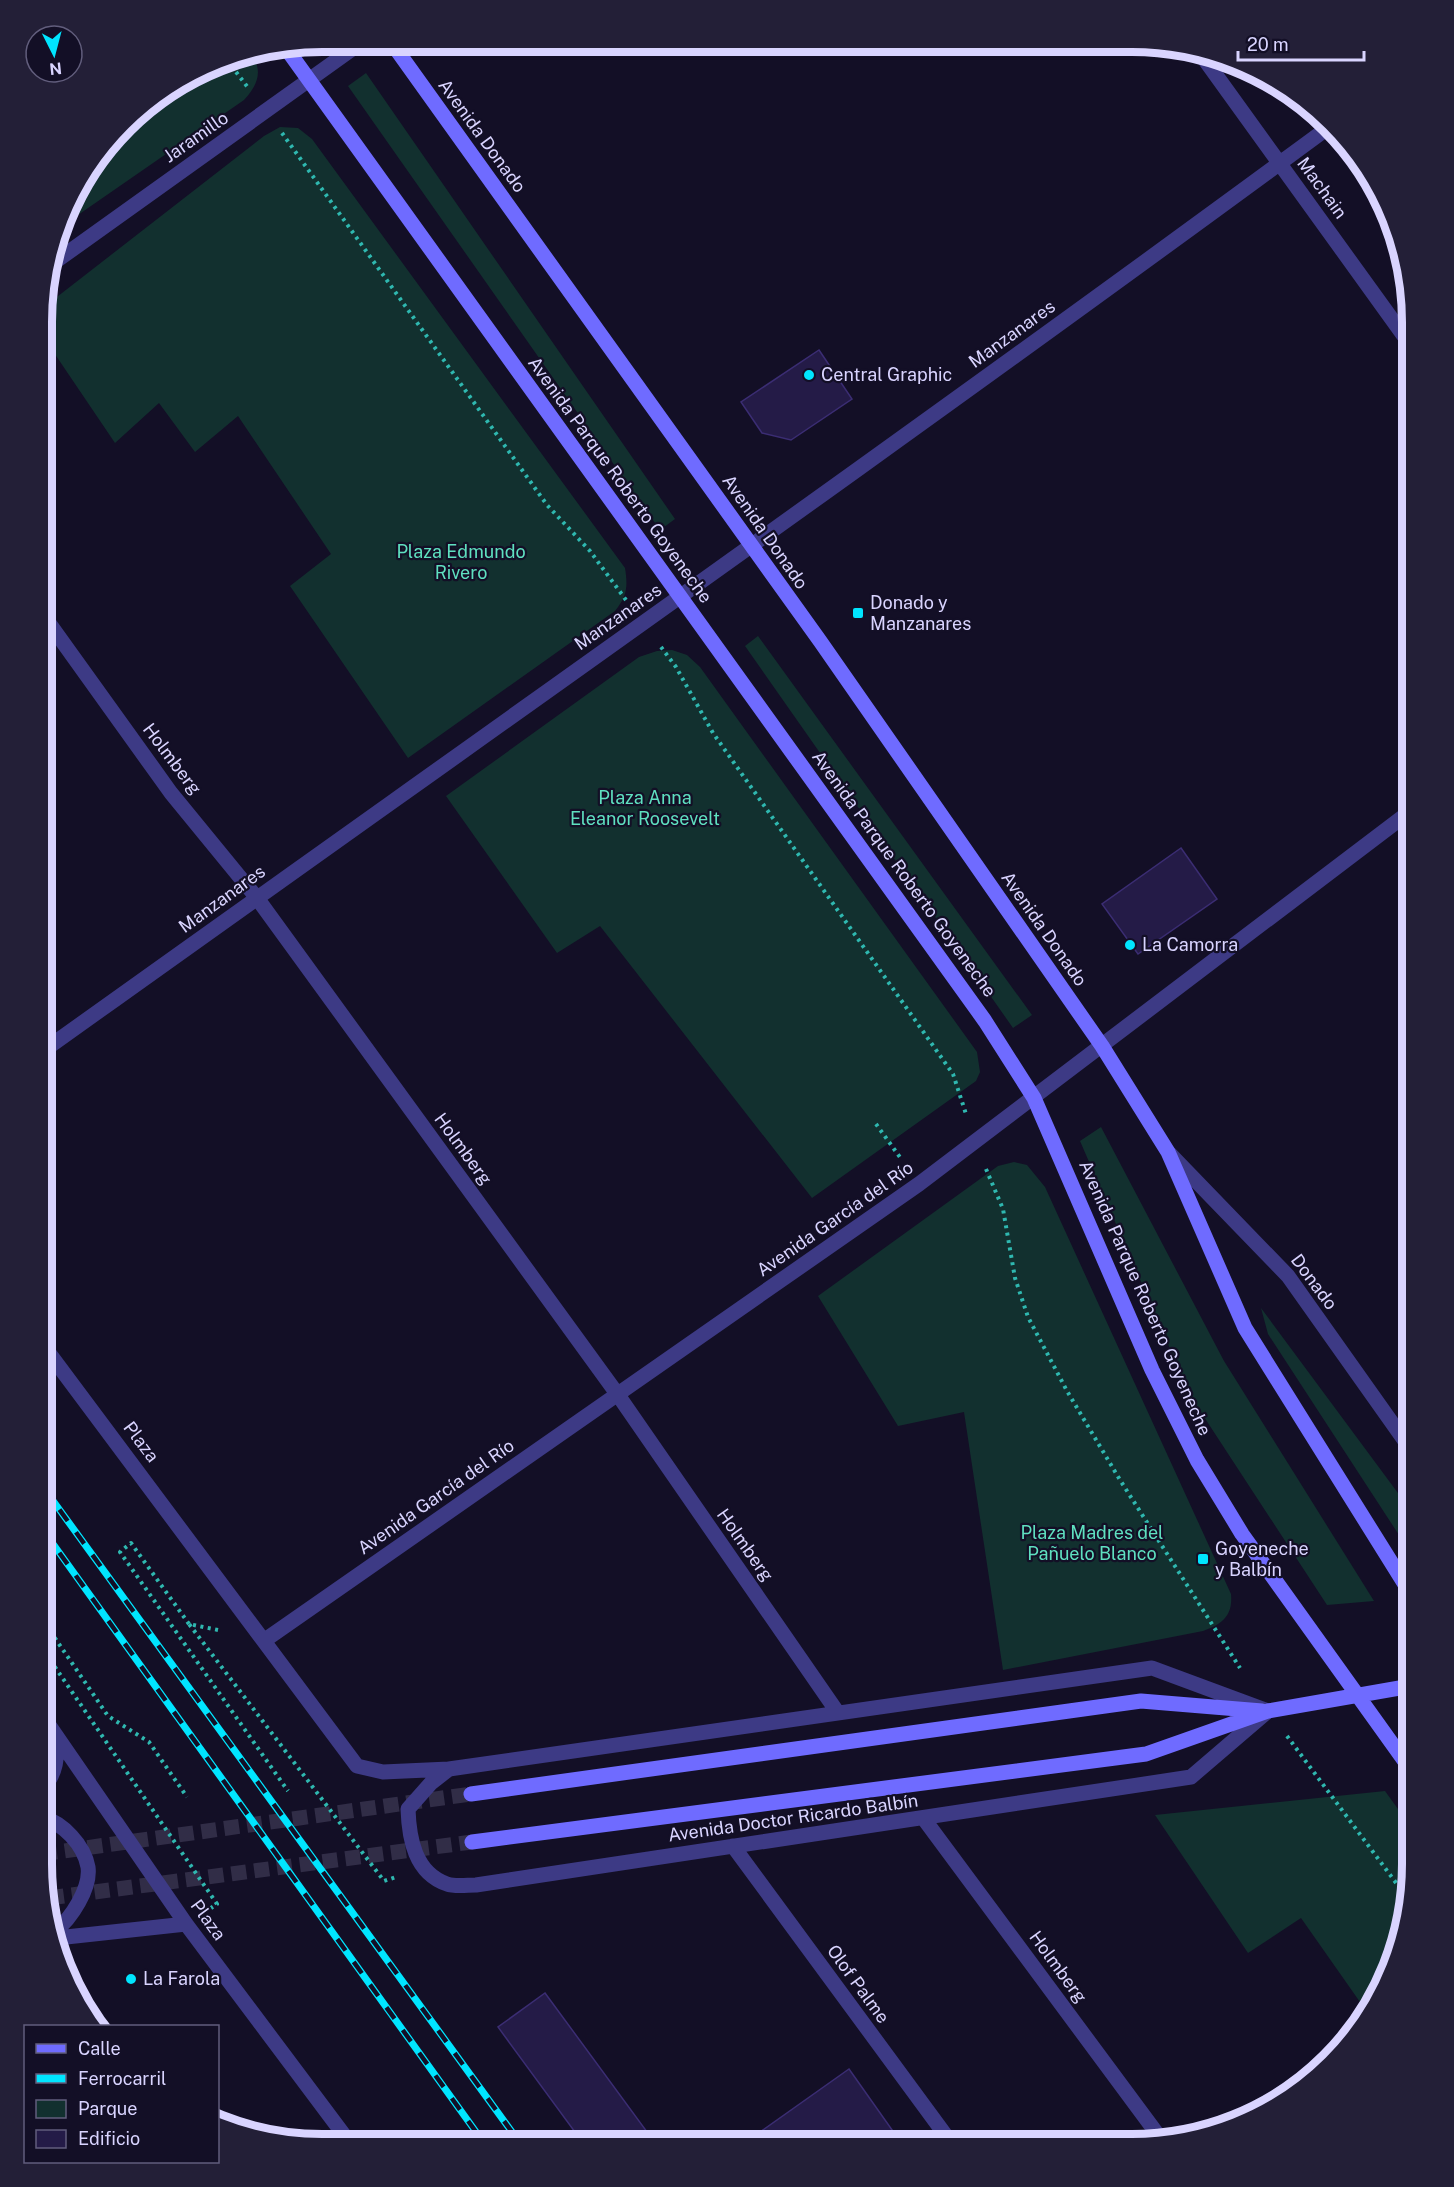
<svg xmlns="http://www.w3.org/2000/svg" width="1454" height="2187" font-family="'Public Sans',sans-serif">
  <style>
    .green { fill: #12302f }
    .building { fill: #241b47; stroke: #3b2d73; stroke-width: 1.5 }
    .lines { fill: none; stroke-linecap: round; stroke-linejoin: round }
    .secondary-tunnel { stroke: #312d47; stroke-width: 15; stroke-dasharray: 15 8; stroke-linecap: butt }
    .path { stroke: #2fb8b0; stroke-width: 4; stroke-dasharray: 3 4.5; stroke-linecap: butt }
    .minor { stroke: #3d3a85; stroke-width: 15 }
    .secondary { stroke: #6f6bff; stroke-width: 15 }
    .rail-casing { stroke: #00e5ff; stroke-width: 7 }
    .rail { stroke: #130f26; stroke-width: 4.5; stroke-dasharray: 14; stroke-linecap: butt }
    .poi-dot { fill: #00e5ff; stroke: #130f26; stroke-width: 2 }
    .labels { text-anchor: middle; stroke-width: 4.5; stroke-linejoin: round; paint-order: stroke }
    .street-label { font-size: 18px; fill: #d9d4ff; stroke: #130f26 }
    .poi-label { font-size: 18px; fill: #d9d4ff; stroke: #130f26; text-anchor: start }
    .park-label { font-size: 18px; fill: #5fe0c0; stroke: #130f26 }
    .rim { fill: none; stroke: #d9d4ff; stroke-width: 8 }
  </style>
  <rect width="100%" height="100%" fill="#130f26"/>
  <path class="green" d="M 251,54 C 264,71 257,86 244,100 L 65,224 L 79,182 L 138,111 L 232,57 Z
    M 366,73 L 675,519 L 660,530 L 348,86 Z
    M 280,127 L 298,128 L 312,139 L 625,568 C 628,587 627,596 615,611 L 408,758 L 290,586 L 331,554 L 238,416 L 195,452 L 159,403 L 115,443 L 44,338 L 44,307 L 264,136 Z
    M 758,636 L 1032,1015 L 1013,1028 L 745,646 Z
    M 672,650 L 687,655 L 700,667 L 977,1052 L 980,1072 L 976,1081 L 812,1198 L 600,926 L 557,953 L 446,796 L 639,657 L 657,651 Z
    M 1101,1127 L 1224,1361 L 1374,1601 L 1327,1605 L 1191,1397 L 1080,1141 Z
    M 1014,1162 L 1027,1165 L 1045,1187 L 1231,1594 C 1233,1616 1222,1624 1203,1631 L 1003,1670 L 964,1412 L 898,1426 L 818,1296 L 998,1166 Z
    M 1261,1308 L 1412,1512 L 1412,1555 L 1268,1334 Z
    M 1385,1791 L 1411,1827 L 1411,1883 L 1397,1955 L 1367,2012 L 1301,1918 L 1248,1953 L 1155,1815 Z"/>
  <path class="building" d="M 819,350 L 852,399 L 791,440 L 762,433 L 741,402 Z
    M 1181,848 L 1217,899 L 1138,954 L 1102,904 Z
    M 545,1993 L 653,2140 L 648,2144 L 583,2143 L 498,2027 Z
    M 1353,2036 L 1303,2087 L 1239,2124 L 1227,2126 Z
    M 849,2069 L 902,2144 L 743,2144 Z"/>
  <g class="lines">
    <path class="secondary-tunnel" d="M 42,1854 L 471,1794
      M 49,1898 L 472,1842"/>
    <path class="path" d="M 227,60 L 249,89
      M 282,133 L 547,505 L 590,551 L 626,600
      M 74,199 L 75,211
      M 661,647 L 676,667 L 713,733 L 953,1074 L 966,1114
      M 876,1124 L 902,1160
      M 986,1169 L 1003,1209 L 1015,1278 L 1028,1317 L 1067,1391 L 1120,1480 L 1240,1668
      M 42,1619 L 108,1716 L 149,1742 L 187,1797
      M 189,1624 L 131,1543 L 120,1552 L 288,1791
      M 218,1630 L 189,1624 L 384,1881 L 396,1877
      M 42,1648 L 217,1904 L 211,1908
      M 1287,1736 L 1408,1899"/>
    <path class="minor" d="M 1200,53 L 1412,347
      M 52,264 L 362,42
      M 44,616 L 171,793 L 257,898 L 618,1395 L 838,1713
      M 43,1051 C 472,744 904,440 1329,127
      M 1170,1154 L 1288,1276 L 1412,1451
      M 43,1345 L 357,1766 L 383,1772 L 449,1769
      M 265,1640 L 919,1184 L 1412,810
      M 1152,1668 L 1268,1711 L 1191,1777 L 476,1885 C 467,1885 455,1887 447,1884 C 415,1873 409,1839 408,1809 L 431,1783 L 449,1769 Z
      M 42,1715 L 186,1924 L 350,2143
      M 42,1788 C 57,1775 58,1756 56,1738
      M 42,1817 C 63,1823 84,1845 88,1867 C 91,1888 71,1919 55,1931
      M 924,1819 L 1161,2139
      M 733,1846 L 952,2144
      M 57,1938 L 186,1924"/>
    <path class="secondary" d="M 391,42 L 820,641 L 1102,1046 L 1168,1152 L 1245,1328 L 1411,1594
      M 286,48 L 985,1021 L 1034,1098 L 1152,1370 L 1197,1460 L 1242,1534 L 1411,1770
      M 471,1794 L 1141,1701 L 1262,1711
      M 472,1842 L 1146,1754 L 1268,1711 L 1411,1686"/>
    <g class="rail-casing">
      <path id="rail" d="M 43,1487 L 520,2143
        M 43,1530 L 484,2143"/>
    </g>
    <use href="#rail" class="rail"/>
  </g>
  <g class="poi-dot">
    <circle cx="809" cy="375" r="6"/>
    <rect x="852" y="607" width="12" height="12" rx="3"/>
    <circle cx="1130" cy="945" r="6"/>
    <rect x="1197" y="1553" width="12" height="12" rx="3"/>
    <circle cx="131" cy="1979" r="6"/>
  </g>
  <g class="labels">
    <g class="street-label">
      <text transform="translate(482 136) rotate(54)" y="6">Avenida Donado</text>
      <text transform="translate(196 137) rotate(-35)" y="6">Jaramillo</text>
      <text transform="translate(1322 188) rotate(54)" y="6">Machain</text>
      <text transform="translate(1012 334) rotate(-36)" y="6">Manzanares</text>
      <text transform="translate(620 480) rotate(54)" y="6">Avenida Parque Roberto Goyeneche</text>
      <text transform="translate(765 532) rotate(55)" y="6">Avenida Donado</text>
      <text transform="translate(618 617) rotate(-35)" y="6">Manzanares</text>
      <text transform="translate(172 759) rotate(53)" y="6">Holmberg</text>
      <text transform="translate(904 874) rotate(54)" y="6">Avenida Parque Roberto Goyeneche</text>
      <text transform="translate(222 899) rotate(-36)" y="6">Manzanares</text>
      <text transform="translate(1044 929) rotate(55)" y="6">Avenida Donado</text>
      <text transform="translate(463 1149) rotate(54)" y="6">Holmberg</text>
      <text transform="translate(835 1219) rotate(-35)" y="6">Avenida García del Río</text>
      <text transform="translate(1314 1282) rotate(53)" y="6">Donado</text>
      <text transform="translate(1145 1298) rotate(66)" y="6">Avenida Parque Roberto Goyeneche</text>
      <text transform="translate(141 1442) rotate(53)" y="6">Plaza</text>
      <text transform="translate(436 1497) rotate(-35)" y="6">Avenida García del Río</text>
      <text transform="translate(745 1545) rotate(55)" y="6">Holmberg</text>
      <text transform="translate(793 1818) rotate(-8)" y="6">Avenida Doctor Ricardo Balbín</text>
      <text transform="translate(208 1920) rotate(54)" y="6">Plaza</text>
      <text transform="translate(1058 1967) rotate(54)" y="6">Holmberg</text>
      <text transform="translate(858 1984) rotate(54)" y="6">Olof Palme</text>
    </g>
    <g class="poi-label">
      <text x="821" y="381">Central Graphic</text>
      <text x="870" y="609">Donado y<tspan x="870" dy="21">Manzanares</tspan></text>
      <text x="1142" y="951">La Camorra</text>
      <text x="1215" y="1555">Goyeneche<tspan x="1215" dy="21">y Balbín</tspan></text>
      <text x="143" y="1985">La Farola</text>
    </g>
    <g class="park-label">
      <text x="461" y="558">Plaza Edmundo<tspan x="461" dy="21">Rivero</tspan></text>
      <text x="645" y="804">Plaza Anna<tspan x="645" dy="21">Eleanor Roosevelt</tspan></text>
      <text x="1092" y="1539">Plaza Madres del<tspan x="1092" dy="21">Pañuelo Blanco</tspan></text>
    </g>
  </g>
  <path d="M0 0H1454V2187H0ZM322 52H1132A270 270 0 0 1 1402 322V1864A270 270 0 0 1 1132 2134H322A270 270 0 0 1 52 1864V322A270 270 0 0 1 322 52Z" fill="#231f37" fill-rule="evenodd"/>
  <path class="rim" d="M322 52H1132A270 270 0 0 1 1402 322V1864A270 270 0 0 1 1132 2134H322A270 270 0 0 1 52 1864V322A270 270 0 0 1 322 52Z"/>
  <rect x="24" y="2025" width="195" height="138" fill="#130f26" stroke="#625e7d" stroke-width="1.5"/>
  <rect x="36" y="2044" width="30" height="9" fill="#6f6bff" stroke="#625e7d" stroke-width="1.5"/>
  <text x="78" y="2055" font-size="18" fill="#d9d4ff">Calle</text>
  <rect x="36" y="2074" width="30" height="9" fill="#00e5ff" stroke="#625e7d" stroke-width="1.5"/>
  <text x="78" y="2085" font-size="18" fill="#d9d4ff">Ferrocarril</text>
  <rect x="36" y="2100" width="30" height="18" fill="#12302f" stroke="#625e7d" stroke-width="1.5"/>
  <text x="78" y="2115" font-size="18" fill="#d9d4ff">Parque</text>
  <rect x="36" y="2130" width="30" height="18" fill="#241b47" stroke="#625e7d" stroke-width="1.5"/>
  <text x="78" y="2145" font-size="18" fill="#d9d4ff">Edificio</text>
  <g transform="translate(54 54) rotate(174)"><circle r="28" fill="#130f26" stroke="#625e7d" stroke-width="1.5"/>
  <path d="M0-4.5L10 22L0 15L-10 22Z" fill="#00e5ff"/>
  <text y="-9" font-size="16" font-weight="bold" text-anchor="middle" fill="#d9d4ff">N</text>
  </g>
  <path d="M1238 51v9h126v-9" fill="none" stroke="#d9d4ff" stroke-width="3"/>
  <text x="1247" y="51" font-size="18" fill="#d9d4ff" stroke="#130f26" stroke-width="4.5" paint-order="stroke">20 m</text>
</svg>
